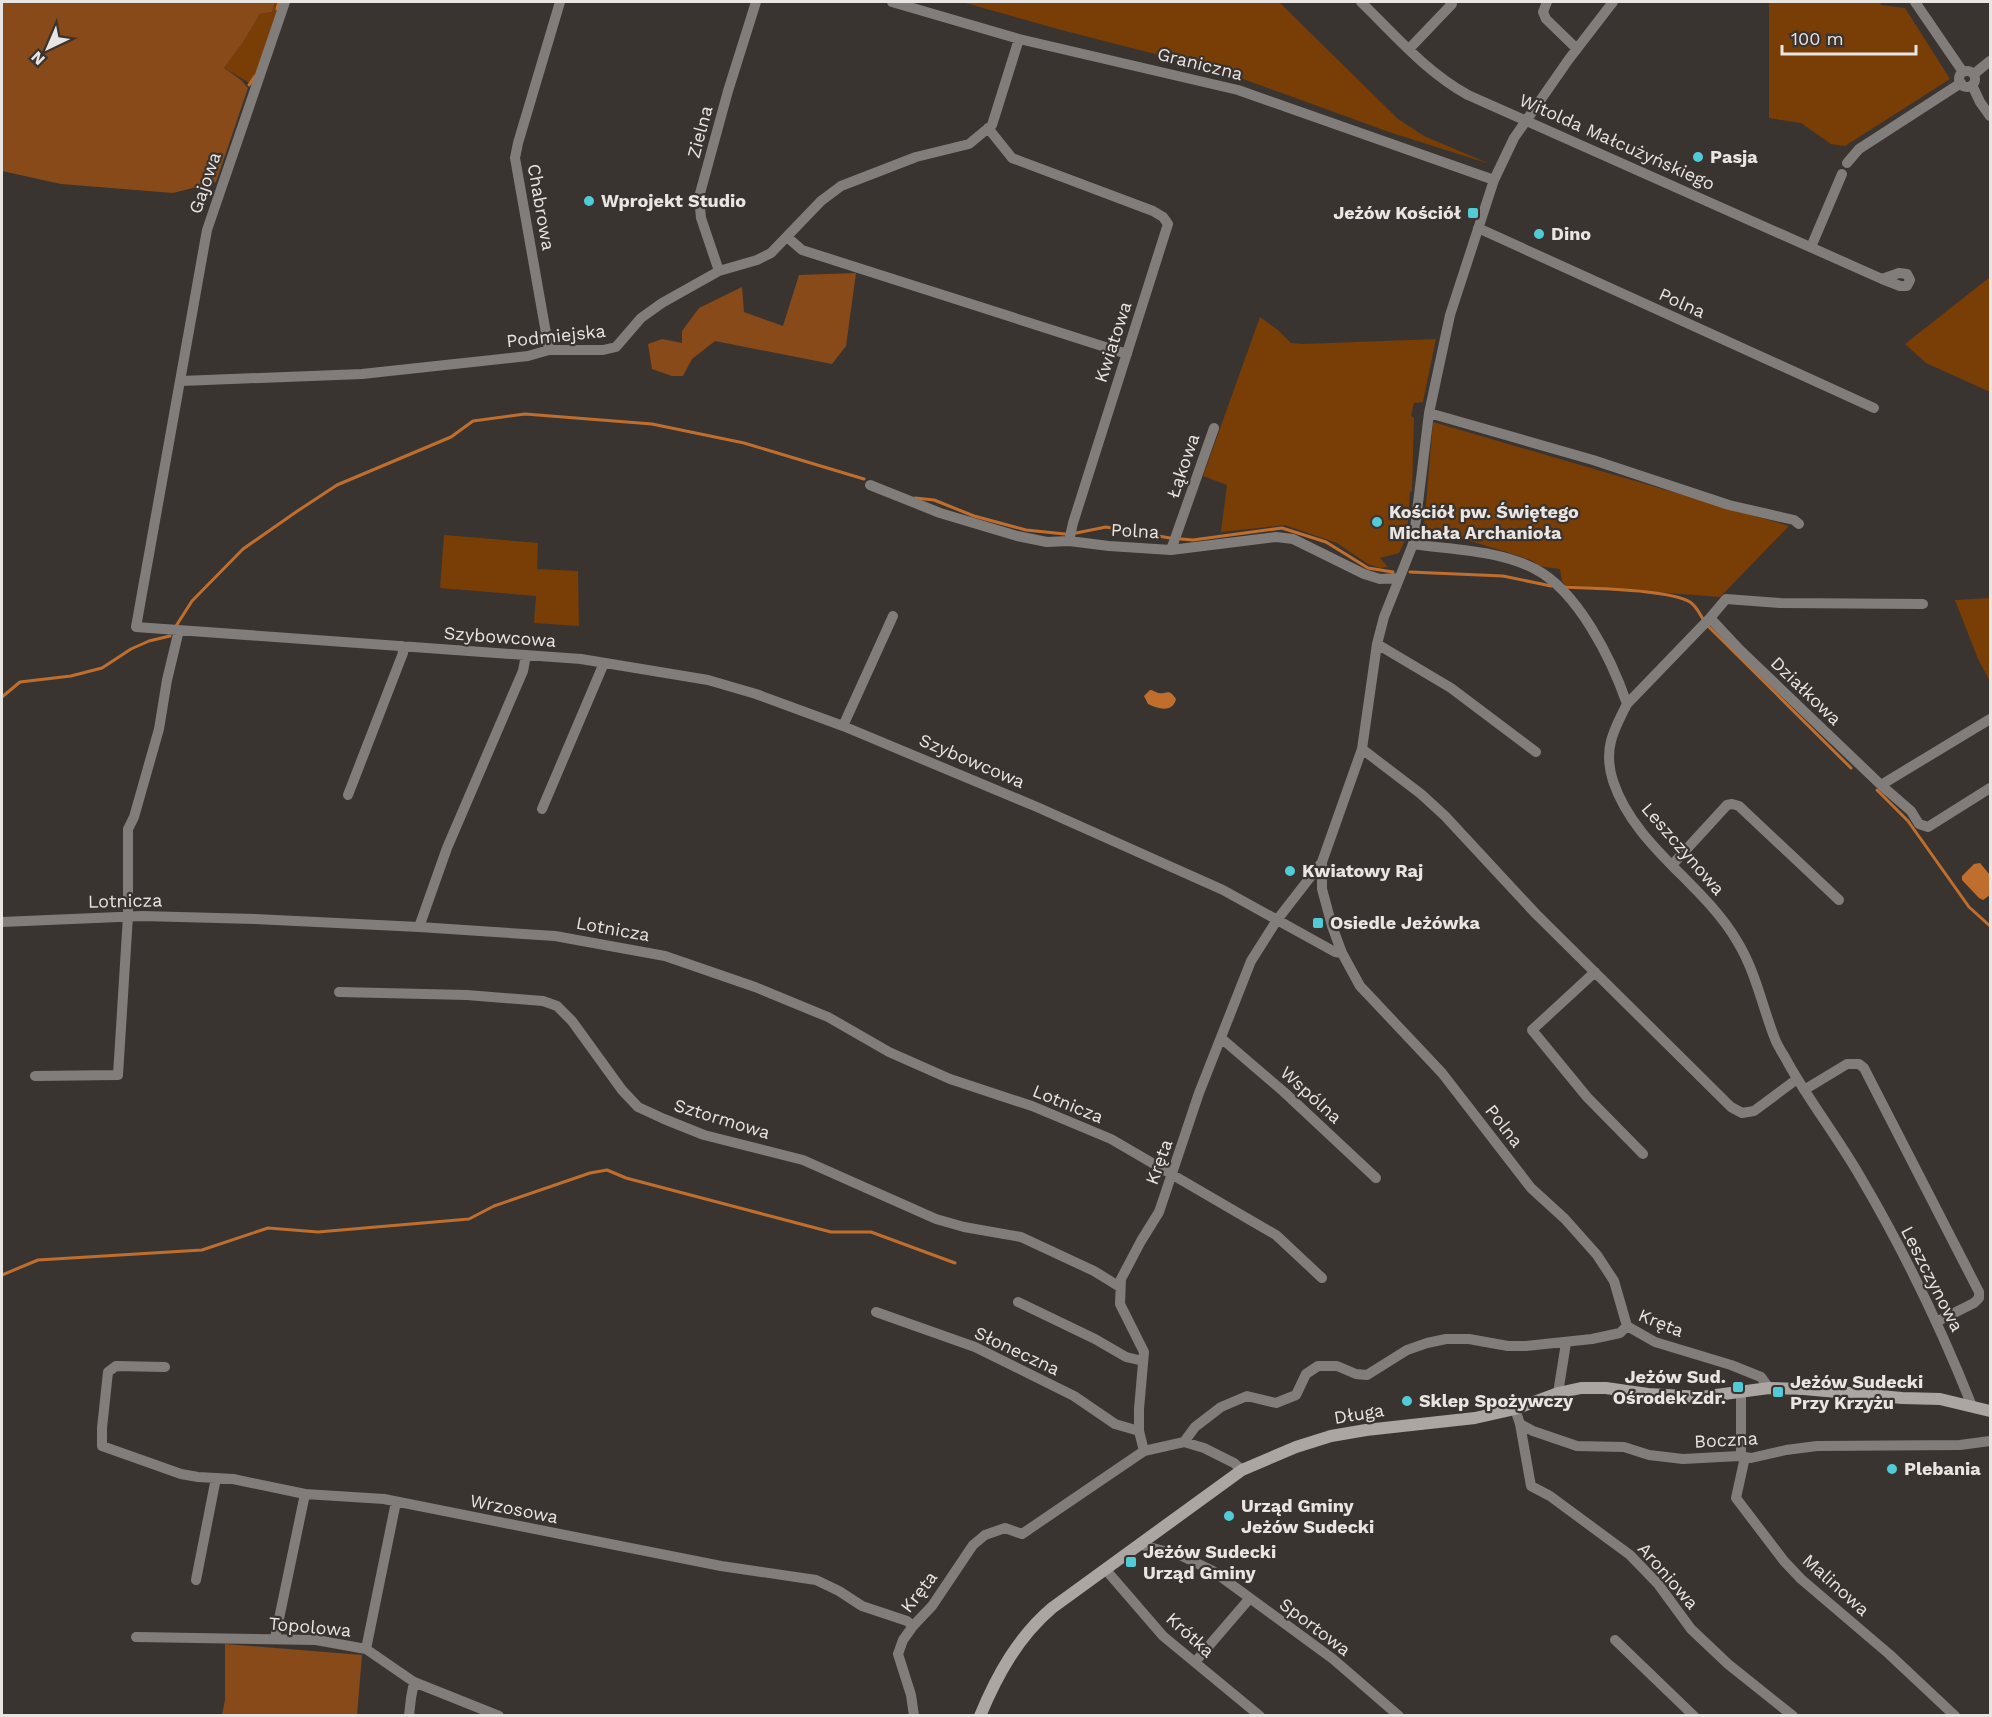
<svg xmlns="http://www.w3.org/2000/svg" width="1992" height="1717" font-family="'Work Sans',sans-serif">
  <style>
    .green { fill: #793d06 }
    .forest { fill: #884a18 }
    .water { fill: #c06e2d }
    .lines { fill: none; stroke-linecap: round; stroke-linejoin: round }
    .stream { stroke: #c06e2d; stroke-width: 3 }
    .street { stroke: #817d7b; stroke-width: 10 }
    .secondary { stroke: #aba6a2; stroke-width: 12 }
    .poi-dot { fill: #52cbd8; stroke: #3a3430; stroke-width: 2 }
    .labels { text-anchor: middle; stroke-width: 4.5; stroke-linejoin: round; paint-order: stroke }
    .street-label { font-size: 18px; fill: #e9e5e2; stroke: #3a3430 }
    .poi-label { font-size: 18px; font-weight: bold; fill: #e9e5e2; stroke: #3a3430; text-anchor: start }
  </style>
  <rect width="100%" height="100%" fill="#3a3430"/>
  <path class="green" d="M 275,2 L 280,2 L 253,85 L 224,68 L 242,44 L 260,14 L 272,12 Z
    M 962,2 L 1279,2 L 1398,119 L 1424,136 L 1490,164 L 1389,132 L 1218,70 L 1065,31 Z
    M 1769,2 L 1880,2 L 1881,5 L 1905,8 L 1950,79 L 1845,146 L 1831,144 L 1801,123 L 1769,118 Z
    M 1990,277 L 1990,392 L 1926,363 L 1905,344 Z
    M 1260,317 L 1278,330 L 1291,343 L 1303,344 L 1436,339 L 1423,402 L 1414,403 L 1411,416 L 1414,418 L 1412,491 L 1410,492 L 1407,536 L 1399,553 L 1380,558 L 1388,567 L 1380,568 L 1368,564 L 1337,543 L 1285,525 L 1221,532 L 1227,485 L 1203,476 Z
    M 1433,422 L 1789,526 L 1720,597 L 1565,585 L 1562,581 L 1560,569 L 1539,566 L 1533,561 L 1513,554 L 1424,527 Z
    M 444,535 L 538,543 L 537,569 L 578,571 L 579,626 L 534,623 L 536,596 L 440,588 Z
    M 1990,598 L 1990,681 L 1978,659 L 1955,600 Z"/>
  <path class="forest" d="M 2,2 L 275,2 L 272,12 L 260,14 L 242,44 L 224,68 L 241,80 L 248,88 L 216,182 L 173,193 L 61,184 L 2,171 Z
    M 856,273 L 846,346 L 832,364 L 715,341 L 692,359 L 683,376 L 672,376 L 652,369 L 648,344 L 662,339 L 682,343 L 682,331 L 699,308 L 742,287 L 744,312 L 783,326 L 799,275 Z
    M 225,1644 L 362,1655 L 357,1715 L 222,1715 L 225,1700 Z"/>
  <path class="water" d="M 1150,690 C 1153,690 1155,692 1158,693 C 1167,695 1168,687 1176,699 C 1173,713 1158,709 1148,704 L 1144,696 Z
    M 1980,863 L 1990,875 L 1990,895 L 1983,900 L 1979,898 L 1962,880 L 1962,876 L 1974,864 Z"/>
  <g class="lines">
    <path class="stream" d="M 277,9 L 279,2
      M 249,85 L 255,76
      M 915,498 L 934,500 L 974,516 L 1026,530 L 1065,534
      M 1076,533 L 1106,527 L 1170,538
      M 1181,539 L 1193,540 L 1282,528 L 1326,542 L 1368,568 L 1393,572
      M 1410,572 L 1503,576 L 1551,586
      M 1565,587 C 1593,589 1668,589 1690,602 C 1699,608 1701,619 1709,627 L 1851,768
      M 176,626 L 192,601 L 243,549 L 296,512 L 337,485 L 451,437 L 473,421 L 525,414 L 652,424 L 744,443 L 864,479
      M 2,697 L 20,682 L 71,676 L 102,668 L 131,649 L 149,641 L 170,636
      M 1877,790 L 1908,821 L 1969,907 L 1990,926
      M 2,1275 L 38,1260 L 202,1250 L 268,1228 L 318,1232 L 469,1219 L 494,1206 L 590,1173 L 607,1170 L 626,1178 L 831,1232 L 871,1232 L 955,1263"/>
    <path class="street" d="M 285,2 L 207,230 L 136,627 L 581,659 L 708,680 L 756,694 L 843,726 L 1037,807 L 1223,890 L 1335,952 L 1342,953
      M 892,2 L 1019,39 L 1238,90 L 1494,180
      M 1361,2 C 1395,35 1426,72 1468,95 L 1882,279 L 1900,286 L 1907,286 L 1910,280 L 1907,274 L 1899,273 L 1882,279
      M 1547,2 L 1543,12 L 1546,19 L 1577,49
      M 1613,2 L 1569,59 L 1514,138 L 1494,180 L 1450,315 L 1429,413 L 1413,544 L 1384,617 L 1377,644 L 1362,749 L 1322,862 L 1322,889 L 1332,926 L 1342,953 L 1360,986 L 1442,1073 L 1531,1188 L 1565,1219 L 1597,1255 L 1614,1281 L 1627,1326
      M 1915,2 L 1963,72
      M 1409,49 L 1452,4 L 1450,2
      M1959 79a8 8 0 1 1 16 0a8 8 0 1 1-16 0Z
      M 1974,74 L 1990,61
      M 1972,85 L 1980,102 L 1990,116
      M 988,128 L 1012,158 L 1153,211 L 1163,217 L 1168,224 L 1073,523 L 1069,541
      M 1847,163 L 1859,149 L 1961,83
      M 1478,228 L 1874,408
      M 787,237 L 802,250 L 1127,354
      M 1811,247 L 1842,174
      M 719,271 L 701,218 L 699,197 L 728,91 L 756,2
      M 549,350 L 515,158 L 518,143 L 560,2
      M 181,381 L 362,374 L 528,356 L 549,350 L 603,350 L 616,347 L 641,318 L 662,303 L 719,271 L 757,260 L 771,253 L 821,201 L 841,186 L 916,157 L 969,144 L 992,125 L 1019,39
      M 1429,413 L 1593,460 L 1729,505 L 1794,520 L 1799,524
      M 870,485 L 940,513 L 1017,536 L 1047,542 L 1069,541 L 1109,546 L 1171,550 L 1276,537 L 1293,539 L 1364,574 L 1380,579 L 1398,578
      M 1413,544 C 1453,550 1499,550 1535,569 C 1578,591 1612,660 1627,704 C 1613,731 1603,750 1613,781 C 1635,847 1703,883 1737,941 C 1756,972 1762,1006 1775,1039 C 1778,1047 1784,1055 1788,1063 C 1810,1102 1838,1138 1861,1178 C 1904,1251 1941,1328 1972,1406
      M 1171,550 L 1214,428
      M 1710,618 L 1738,648 L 1881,785 L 1990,719
      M 1377,644 L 1451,688 L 1536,752
      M 1627,704 L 1710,618 L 1726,599 L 1780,603 L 1923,604
      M 843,726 L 893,616
      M 1362,749 L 1421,794 L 1445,816 L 1536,914 L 1731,1107 L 1742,1113 L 1754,1111 L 1797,1079
      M 1881,785 L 1911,811 L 1919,824 L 1928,827 L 1990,788
      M 348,795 L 403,653 L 402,646
      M 542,809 L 604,663
      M 1672,865 L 1727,805 L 1732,804 L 1739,806 L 1839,900
      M 2,922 L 142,916 L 255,919 L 419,927 L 555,936 L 665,956 L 755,987 L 828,1017 L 889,1052 L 950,1079 L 1032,1106 L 1111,1139 L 1276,1235 L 1322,1278
      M 419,927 L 447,848 L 523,671 L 526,655
      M 1595,972 L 1532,1030 L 1587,1097 L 1643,1154
      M 339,992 L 467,995 L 543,1001 L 557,1006 L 572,1021 L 622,1090 L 638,1107 L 664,1119 L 704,1135 L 803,1160 L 936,1219 L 964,1227 L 1021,1237 L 1094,1271 L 1120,1287
      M 1221,1038 L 1284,1092 L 1376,1178
      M 35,1076 L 118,1075 L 128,916 L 128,829 L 134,817 L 159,729 L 167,680 L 179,630
      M 1804,1090 L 1847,1064 L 1859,1064 L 1864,1068 L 1979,1292 L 1979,1298 L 1974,1303 L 1936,1322
      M 1018,1302 L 1095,1339 L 1126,1357 L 1143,1361
      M 876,1312 L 975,1347 L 1074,1396 L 1115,1424 L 1139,1431
      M 1627,1326 L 1655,1342 L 1731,1365 L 1761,1377 L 1769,1388
      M 165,1367 L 116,1366 L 108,1372 L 102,1428 L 102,1446 L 181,1474 L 198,1477 L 233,1479 L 305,1494 L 384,1499 L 721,1566 L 816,1580 L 839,1591 L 862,1606 L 907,1621 L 913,1626
      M 1741,1392 L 1741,1456
      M 1558,1393 L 1566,1343
      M 1515,1409 L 1520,1424 L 1531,1486 L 1550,1496 L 1630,1555 L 1658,1584 L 1691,1629 L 1728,1664 L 1793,1716
      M 1520,1424 L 1533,1431 L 1577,1446 L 1624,1447 L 1649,1455 L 1683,1459 L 1739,1456 L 1751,1458 L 1786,1450 L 1817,1446 L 1960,1445 L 1990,1441
      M 1184,1442 L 1195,1427 L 1221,1407 L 1247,1396 L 1276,1403 L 1296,1395 L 1306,1374 L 1318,1366 L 1337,1366 L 1356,1374 L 1367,1375 L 1407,1350 L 1427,1343 L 1446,1339 L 1469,1339 L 1508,1346 L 1526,1346 L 1592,1339 L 1620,1333 L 1627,1326
      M 1144,1451 L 1139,1431 L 1139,1409 L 1144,1352 L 1120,1304 L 1121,1279 L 1141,1241 L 1159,1212 L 1199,1093 L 1251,961 L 1277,920 L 1322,862
      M 1745,1457 L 1736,1498 L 1784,1561 L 1801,1579 L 1889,1654 L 1955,1716
      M 1141,1545 L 1180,1555 L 1213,1571 L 1333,1659 L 1399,1716
      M 1106,1570 L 1163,1636 L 1260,1716
      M 196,1580 L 216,1478
      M 136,1637 L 316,1640 L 366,1649 L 414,1682 L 499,1716
      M 275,1638 L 305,1494
      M 1615,1640 L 1694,1716
      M 366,1649 L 396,1502
      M 1195,1662 L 1250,1598
      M 409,1716 L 411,1698 L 414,1682
      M 914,1716 L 911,1695 L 898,1654 L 903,1640 L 913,1626 L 932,1606 L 973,1545 L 985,1535 L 1005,1528 L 1022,1534 L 1144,1451 L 1184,1442 L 1204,1448 L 1234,1463 L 1242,1470"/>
    <path class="secondary" d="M 980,1716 C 997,1675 1018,1637 1052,1608 L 1242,1470 L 1296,1447 L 1331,1436 L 1366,1430 L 1475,1418 L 1515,1409 L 1558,1393 L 1581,1388 L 1606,1388 L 1648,1394 L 1701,1397 L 1769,1388 L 1804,1389 L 1902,1398 L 1940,1399 L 1990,1411"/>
  </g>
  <g class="poi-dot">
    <circle cx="1698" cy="157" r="6"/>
    <circle cx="589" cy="201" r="6"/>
    <rect x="1467" y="207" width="12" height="12" rx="3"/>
    <circle cx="1539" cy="234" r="6"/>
    <circle cx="1377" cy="522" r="6"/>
    <circle cx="1290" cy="871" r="6"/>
    <rect x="1312" y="917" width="12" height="12" rx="3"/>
    <rect x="1732" y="1381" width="12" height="12" rx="3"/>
    <rect x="1772" y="1386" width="12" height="12" rx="3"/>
    <circle cx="1407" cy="1401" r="6"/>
    <circle cx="1892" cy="1469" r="6"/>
    <circle cx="1229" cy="1516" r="6"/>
    <rect x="1125" y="1556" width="12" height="12" rx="3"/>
  </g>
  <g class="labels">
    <g class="street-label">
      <text transform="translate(1200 64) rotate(14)" y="6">Graniczna</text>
      <text transform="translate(700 132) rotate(-75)" y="6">Zielna</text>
      <text transform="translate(1617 142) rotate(24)" y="6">Witolda Małcużyńskiego</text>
      <text transform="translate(205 183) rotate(-71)" y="6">Gajowa</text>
      <text transform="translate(541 207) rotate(80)" y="6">Chabrowa</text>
      <text transform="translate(1682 303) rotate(24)" y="6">Polna</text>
      <text transform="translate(556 336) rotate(-6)" y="6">Podmiejska</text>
      <text transform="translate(1113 342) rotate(-72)" y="6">Kwiatowa</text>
      <text transform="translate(1183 466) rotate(-71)" y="6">Łąkowa</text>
      <text transform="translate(1135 531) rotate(3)" y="6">Polna</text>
      <text transform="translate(500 637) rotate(4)" y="6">Szybowcowa</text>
      <text transform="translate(1806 691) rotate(44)" y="6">Działkowa</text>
      <text transform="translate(972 761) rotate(23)" y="6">Szybowcowa</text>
      <text transform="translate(1683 849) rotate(49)" y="6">Leszczynowa</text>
      <text transform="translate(125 901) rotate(-1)" y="6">Lotnicza</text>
      <text transform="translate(613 929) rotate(10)" y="6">Lotnicza</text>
      <text transform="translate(1311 1095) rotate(42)" y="6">Wspólna</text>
      <text transform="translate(1068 1104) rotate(22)" y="6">Lotnicza</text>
      <text transform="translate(722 1119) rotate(17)" y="6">Sztormowa</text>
      <text transform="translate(1504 1126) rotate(52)" y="6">Polna</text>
      <text transform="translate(1159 1162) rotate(-70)" y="6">Kręta</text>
      <text transform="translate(1932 1279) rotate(63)" y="6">Leszczynowa</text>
      <text transform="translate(1661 1323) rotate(22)" y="6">Kręta</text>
      <text transform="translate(1017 1351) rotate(25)" y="6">Słoneczna</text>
      <text transform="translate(1359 1414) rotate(-9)" y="6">Długa</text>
      <text transform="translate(1726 1440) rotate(-3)" y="6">Boczna</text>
      <text transform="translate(514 1509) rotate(11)" y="6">Wrzosowa</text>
      <text transform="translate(1668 1576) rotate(49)" y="6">Aroniowa</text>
      <text transform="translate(1836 1585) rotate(42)" y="6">Malinowa</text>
      <text transform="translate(919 1592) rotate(-52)" y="6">Kręta</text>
      <text transform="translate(310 1627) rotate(5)" y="6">Topolowa</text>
      <text transform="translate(1315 1627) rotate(37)" y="6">Sportowa</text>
      <text transform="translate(1190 1635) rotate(42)" y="6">Krótka</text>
    </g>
    <g class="poi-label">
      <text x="1710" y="163">Pasja</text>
      <text x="601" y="207">Wprojekt Studio</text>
      <text x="1461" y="219" text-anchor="end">Jeżów Kościół</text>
      <text x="1551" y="240">Dino</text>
      <text x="1389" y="518">Kościół pw. Świętego<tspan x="1389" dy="21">Michała Archanioła</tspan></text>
      <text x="1302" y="877">Kwiatowy Raj</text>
      <text x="1330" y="929">Osiedle Jeżówka</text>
      <text x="1726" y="1383" text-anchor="end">Jeżów Sud.<tspan x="1726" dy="21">Ośrodek Zdr.</tspan></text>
      <text x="1790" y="1388">Jeżów Sudecki<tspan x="1790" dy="21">Przy Krzyżu</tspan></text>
      <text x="1419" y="1407">Sklep Spożywczy</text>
      <text x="1904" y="1475">Plebania</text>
      <text x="1241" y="1512">Urząd Gminy<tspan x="1241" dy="21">Jeżów Sudecki</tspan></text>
      <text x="1143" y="1558">Jeżów Sudecki<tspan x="1143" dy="21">Urząd Gminy</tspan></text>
    </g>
  </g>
  <rect width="1992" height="1717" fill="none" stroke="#e9e5e2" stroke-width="6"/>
  <g transform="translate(48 48) rotate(224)" stroke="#3a3430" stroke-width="4.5" paint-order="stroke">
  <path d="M0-4.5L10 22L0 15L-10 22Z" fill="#e9e5e2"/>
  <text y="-9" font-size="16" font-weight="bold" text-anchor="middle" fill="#e9e5e2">N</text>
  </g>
  <path d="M1782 45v9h134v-9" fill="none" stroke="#e9e5e2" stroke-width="3"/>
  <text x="1791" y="45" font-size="18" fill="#e9e5e2" stroke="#3a3430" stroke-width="4.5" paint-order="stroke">100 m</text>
</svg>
